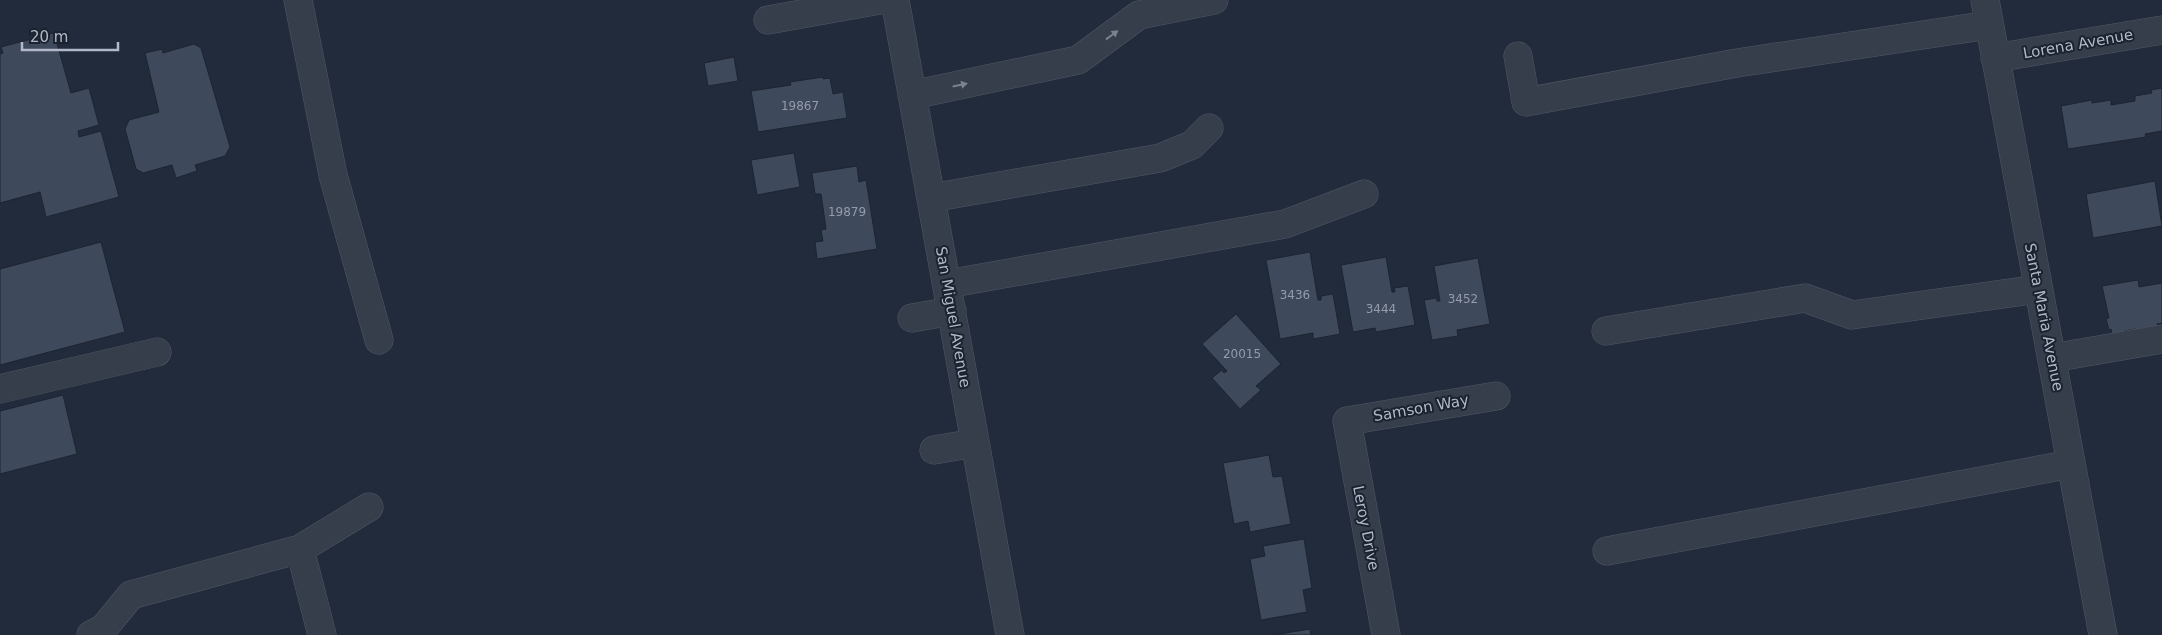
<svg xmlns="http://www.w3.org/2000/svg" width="2162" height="635" font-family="'DejaVu Sans',sans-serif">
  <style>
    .building { fill: #3e495b; stroke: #1d2432 }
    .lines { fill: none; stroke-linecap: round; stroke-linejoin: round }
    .minor-casing { stroke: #515866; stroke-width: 29 }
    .minor { stroke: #363d4b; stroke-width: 28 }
    .oneway { fill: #7a818f }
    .labels { text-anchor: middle; stroke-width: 4; stroke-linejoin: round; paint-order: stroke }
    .number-label { font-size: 12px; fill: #949cac }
    .street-label { font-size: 15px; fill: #b1b8c7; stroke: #1b2230 }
  </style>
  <rect width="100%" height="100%" fill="#222b3b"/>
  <path class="building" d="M 54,33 L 71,93 L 89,88 L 99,125 L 78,131 L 79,137 L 101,131 L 119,197 L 46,217 L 40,192 L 0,203 L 0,54 L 3,53 L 1,47 Z
    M 194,44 L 201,48 L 230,147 L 225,156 L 195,165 L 197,171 L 176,178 L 172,165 L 143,173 L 136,169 L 125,129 L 129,120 L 159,112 L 145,53 L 162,49 L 163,53 Z
    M 734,57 L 738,81 L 708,86 L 704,63 Z
    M 823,77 L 823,79 L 830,78 L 833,94 L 843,92 L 847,118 L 758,132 L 751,91 L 791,85 L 790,82 Z
    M 2162,88 L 2162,131 L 2145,134 L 2146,137 L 2068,149 L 2061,106 L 2092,100 L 2092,103 L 2111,100 L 2111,105 L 2135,101 L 2135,96 L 2152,93 L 2151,90 Z
    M 794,153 L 800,187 L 757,195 L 751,160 Z
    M 857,166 L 859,182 L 866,180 L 877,249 L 817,259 L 815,242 L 823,241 L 821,230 L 826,229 L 821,194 L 815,194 L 812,173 Z
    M 2155,181 L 2162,226 L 2093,238 L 2086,194 Z
    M 101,242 L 125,332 L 0,365 L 0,269 Z
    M 1310,252 L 1318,300 L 1321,300 L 1321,296 L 1333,294 L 1340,334 L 1313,339 L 1313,333 L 1280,339 L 1266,260 Z
    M 1386,257 L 1392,292 L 1395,292 L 1394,288 L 1408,286 L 1415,325 L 1376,332 L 1375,328 L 1353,332 L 1341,265 Z
    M 1478,258 L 1490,324 L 1457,330 L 1458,336 L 1432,340 L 1424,300 L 1436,298 L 1437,301 L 1440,301 L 1434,266 Z
    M 2138,280 L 2139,287 L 2162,283 L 2162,323 L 2157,324 L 2158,329 L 2137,333 L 2136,329 L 2124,331 L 2124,333 L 2112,334 L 2111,329 L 2109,330 L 2106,319 L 2109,318 L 2102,286 Z
    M 1236,314 L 1281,364 L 1256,386 L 1261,390 L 1240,409 L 1212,378 L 1222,370 L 1224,373 L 1227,371 L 1202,344 Z
    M 63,395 L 77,454 L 0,474 L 0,411 Z
    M 1269,455 L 1273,477 L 1282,476 L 1291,524 L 1250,532 L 1248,521 L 1234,524 L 1223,463 Z
    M 1304,539 L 1312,588 L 1303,590 L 1307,612 L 1261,620 L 1250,559 L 1265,556 L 1263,546 Z
    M 1310,629 L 1311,635 L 1274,635 Z"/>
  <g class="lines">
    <g class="minor-casing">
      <path id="minor" d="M 298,0 L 333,175 L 379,340
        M 895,0 L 1010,635
        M 1985,0 L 2103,635
        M 768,20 L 880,0
        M 1518,56 L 1526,102 L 1737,63 L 1989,25
        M 1995,58 L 2162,30
        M 912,95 L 1078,60 L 1139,15 L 1214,0
        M 931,198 L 1160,158 L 1192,145 L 1209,128
        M 947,284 L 1285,224 L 1364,194
        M 912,318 L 952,311
        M 1606,331 L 1805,298 L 1852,315 L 2038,289
        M 2052,358 L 2162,339
        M 0,389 L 157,352
        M 934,450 L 975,443
        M 300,549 L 322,635
        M 1607,551 L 2071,464
        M 91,635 L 104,628 L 131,595 L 300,549 L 369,507
        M 1386,635 L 1347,421 L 1496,396"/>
    </g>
    <use href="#minor" class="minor"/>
  </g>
  <defs><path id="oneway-solid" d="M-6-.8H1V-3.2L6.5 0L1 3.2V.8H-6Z" transform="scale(1.25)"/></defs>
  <g class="oneway">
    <use href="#oneway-solid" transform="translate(1112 35) rotate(-36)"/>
    <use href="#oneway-solid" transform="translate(960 85) rotate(-12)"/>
  </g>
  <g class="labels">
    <g class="number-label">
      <text x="800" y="110">19867</text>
      <text x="847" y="216">19879</text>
      <text x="1295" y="299">3436</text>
      <text x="1463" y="303">3452</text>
      <text x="1381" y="313">3444</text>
      <text x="1242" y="358">20015</text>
    </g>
    <g class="street-label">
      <text transform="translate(2078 44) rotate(-10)" y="5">Lorena Avenue</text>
      <text transform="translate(953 317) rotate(80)" y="5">San Miguel Avenue</text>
      <text transform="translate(2044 317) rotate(79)" y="5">Santa Maria Avenue</text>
      <text transform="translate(1421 408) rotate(-10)" y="5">Samson Way</text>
      <text transform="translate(1366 528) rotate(79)" y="5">Leroy Drive</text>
    </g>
  </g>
  <path d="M22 42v8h96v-8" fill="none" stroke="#b1b8c7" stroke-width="2.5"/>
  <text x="30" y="42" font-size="15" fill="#b1b8c7" stroke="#1b2230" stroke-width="4" paint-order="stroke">20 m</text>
</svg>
